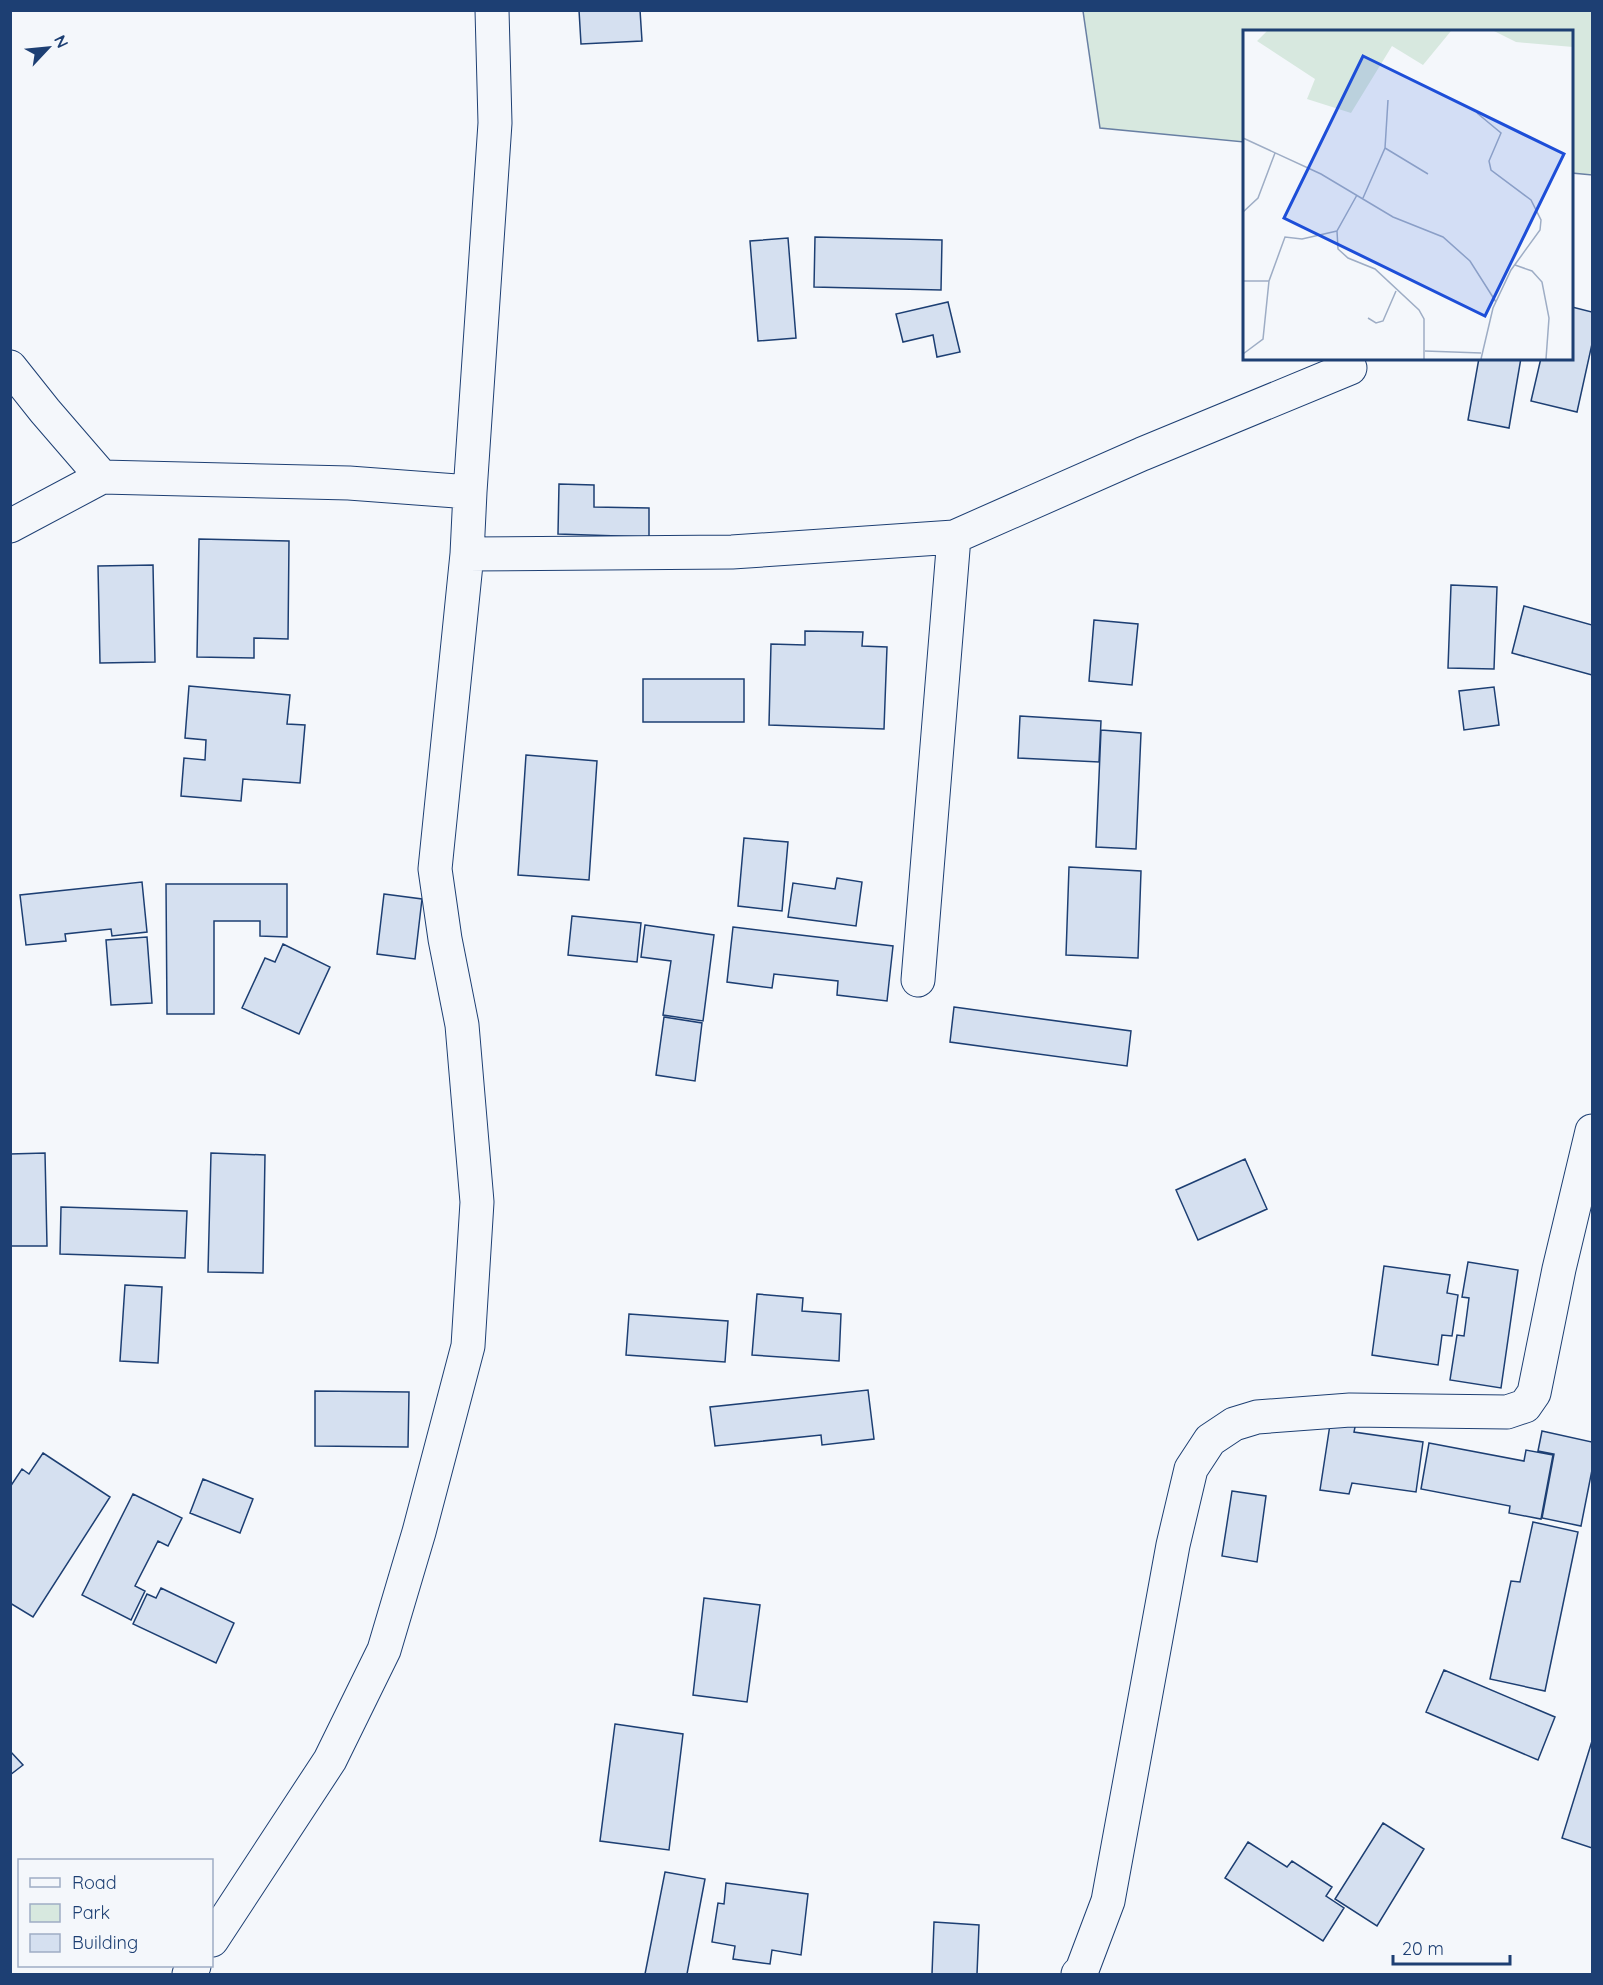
<svg xmlns="http://www.w3.org/2000/svg" width="1603" height="1985" font-family="Quicksand,sans-serif">
  <style>
    .green { fill: #d7e8df; stroke: #687fa3; stroke-width: 1.5 }
    .building { fill: #d5e0f0; stroke: #1d3f73; stroke-width: 1.5 }
    .lines { fill: none; stroke-linecap: round; stroke-linejoin: round }
    .minor-casing { stroke: #1d3f73; stroke-width: 35 }
    .minor { stroke: #f4f7fb; stroke-width: 33 }
    .inset-road { fill: none; stroke: #9eadc5; stroke-width: 1.5 }
    .view { fill: #1d4ed8; fill-opacity: 0.15; stroke: #1d4ed8; stroke-width: 3 }
    .inset-edge { fill: none; stroke: #1d3f73; stroke-width: 3 }
  </style>
  <rect width="100%" height="100%" fill="#f4f7fb"/>
  <path class="green" d="M 1083,11 L 1592,11 L 1592,175 L 1572,173 L 1572,32 L 1244,32 L 1244,142 L 1100,128 Z"/>
  <path class="building" d="M 579,10 L 640,10 L 642,41 L 581,44 Z
    M 815,237 L 942,240 L 941,290 L 814,287 Z
    M 788,238 L 796,338 L 758,341 L 750,241 Z
    M 948,302 L 960,352 L 937,357 L 933,335 L 903,342 L 896,314 Z
    M 1572,307 L 1592,312 L 1592,344 L 1577,412 L 1531,401 L 1541,358 L 1572,358 Z
    M 1479,358 L 1521,358 L 1509,428 L 1468,420 Z
    M 559,484 L 594,485 L 594,507 L 649,508 L 649,537 L 558,534 Z
    M 199,539 L 289,541 L 288,639 L 254,638 L 254,658 L 197,657 Z
    M 153,565 L 155,662 L 100,663 L 98,566 Z
    M 1451,585 L 1497,587 L 1494,669 L 1448,668 Z
    M 1524,606 L 1592,625 L 1592,675 L 1512,653 Z
    M 1094,620 L 1138,624 L 1132,685 L 1089,681 Z
    M 805,631 L 863,632 L 862,646 L 887,647 L 884,729 L 769,725 L 771,644 L 805,645 Z
    M 643,679 L 744,679 L 744,722 L 643,722 Z
    M 189,686 L 290,695 L 287,724 L 305,725 L 300,783 L 243,779 L 241,801 L 181,796 L 184,758 L 205,760 L 206,740 L 185,738 Z
    M 1494,687 L 1499,725 L 1464,730 L 1459,691 Z
    M 1020,716 L 1101,721 L 1099,762 L 1018,758 Z
    M 1101,730 L 1141,733 L 1136,849 L 1096,847 Z
    M 526,755 L 597,761 L 589,880 L 518,875 Z
    M 744,838 L 788,842 L 782,911 L 738,906 Z
    M 1069,867 L 1141,871 L 1138,958 L 1066,955 Z
    M 837,878 L 862,882 L 856,926 L 788,917 L 793,883 L 835,889 Z
    M 142,882 L 147,932 L 112,936 L 111,929 L 65,934 L 66,941 L 26,945 L 20,895 Z
    M 166,884 L 287,884 L 287,937 L 260,936 L 260,921 L 214,921 L 214,1014 L 167,1014 Z
    M 384,894 L 422,899 L 415,959 L 377,954 Z
    M 572,916 L 641,923 L 637,962 L 568,955 Z
    M 645,925 L 714,935 L 703,1021 L 663,1015 L 671,961 L 641,957 Z
    M 733,927 L 893,946 L 887,1001 L 837,995 L 838,981 L 774,974 L 772,988 L 727,982 Z
    M 147,937 L 152,1003 L 111,1005 L 106,940 Z
    M 283,944 L 330,967 L 299,1034 L 242,1008 L 265,958 L 275,962 Z
    M 954,1007 L 1131,1031 L 1127,1066 L 950,1042 Z
    M 664,1017 L 702,1023 L 695,1081 L 656,1075 Z
    M 45,1153 L 47,1246 L 10,1246 L 10,1154 Z
    M 211,1153 L 265,1155 L 263,1273 L 208,1272 Z
    M 1245,1159 L 1267,1209 L 1198,1240 L 1176,1190 Z
    M 61,1207 L 187,1211 L 185,1258 L 60,1254 Z
    M 1468,1262 L 1518,1270 L 1501,1388 L 1450,1380 L 1457,1335 L 1464,1336 L 1469,1298 L 1462,1297 Z
    M 1384,1266 L 1450,1275 L 1447,1293 L 1458,1295 L 1452,1336 L 1442,1335 L 1438,1365 L 1372,1355 Z
    M 125,1285 L 162,1287 L 158,1363 L 120,1361 Z
    M 757,1294 L 803,1298 L 802,1311 L 841,1314 L 839,1361 L 752,1355 Z
    M 629,1314 L 728,1321 L 725,1362 L 626,1355 Z
    M 868,1390 L 874,1439 L 822,1445 L 821,1435 L 715,1446 L 710,1407 Z
    M 315,1391 L 409,1392 L 408,1447 L 315,1446 Z
    M 1331,1418 L 1356,1422 L 1354,1432 L 1423,1442 L 1416,1492 L 1352,1483 L 1349,1494 L 1320,1490 Z
    M 1542,1431 L 1592,1442 L 1592,1470 L 1581,1526 L 1542,1518 L 1554,1454 L 1538,1451 Z
    M 1429,1443 L 1524,1461 L 1526,1450 L 1553,1455 L 1541,1519 L 1509,1513 L 1510,1506 L 1421,1489 Z
    M 43,1453 L 110,1497 L 33,1617 L 10,1603 L 10,1487 L 22,1469 L 29,1474 Z
    M 203,1479 L 253,1499 L 240,1533 L 190,1513 Z
    M 1232,1491 L 1266,1496 L 1257,1562 L 1222,1556 Z
    M 133,1494 L 182,1518 L 168,1546 L 158,1541 L 135,1586 L 145,1591 L 131,1620 L 82,1595 Z
    M 1533,1522 L 1578,1532 L 1545,1691 L 1490,1679 L 1511,1581 L 1520,1582 Z
    M 161,1588 L 234,1623 L 216,1663 L 133,1624 L 147,1594 L 156,1598 Z
    M 704,1598 L 760,1605 L 747,1702 L 693,1695 Z
    M 1444,1670 L 1555,1717 L 1538,1760 L 1426,1712 Z
    M 615,1724 L 683,1734 L 669,1850 L 600,1841 Z
    M 1592,1741 L 1592,1848 L 1562,1838 Z
    M 10,1751 L 23,1765 L 10,1775 Z
    M 1383,1823 L 1424,1849 L 1377,1926 L 1335,1899 Z
    M 1248,1842 L 1287,1867 L 1292,1861 L 1332,1887 L 1326,1896 L 1344,1908 L 1323,1941 L 1225,1878 Z
    M 665,1872 L 705,1879 L 687,1974 L 645,1974 Z
    M 726,1883 L 808,1894 L 801,1955 L 772,1950 L 770,1964 L 733,1959 L 735,1946 L 712,1942 L 718,1903 L 724,1904 Z
    M 934,1922 L 979,1925 L 977,1974 L 932,1974 Z"/>
  <g class="lines">
    <g class="minor-casing">
      <path id="minor" d="M 10,367 L 45,411 L 102,477
        M 10,526 L 102,477 L 349,483 L 470,492
        M 467,554 L 732,552 L 954,537 L 1142,454 L 1350,368
        M 918,980 L 954,537
        M 212,1940 L 330,1760 L 384,1650 L 419,1532 L 468,1346 L 477,1202 L 462,1025 L 445,939 L 435,869 L 467,554 L 470,492 L 495,123 L 492,10
        M 189,1974 L 194,1966
        M 1078,1974 L 1082,1970 L 1108,1901 L 1173,1545 L 1191,1469 L 1210,1440 L 1234,1424 L 1257,1417 L 1350,1410 L 1507,1412 L 1525,1406 L 1534,1393 L 1559,1269 L 1592,1131"/>
    </g>
    <use href="#minor" class="minor"/>
  </g>
  <g transform="translate(1243 30)">
    <rect width="330" height="330" fill="#f4f7fb"/>
    <path d="M 24,1 L 208,1 L 180,35 L 149,16 L 108,83 L 64,69 L 72,49 L 14,11 ZM 251,1 L 330,1 L 330,17 L 273,12 Z" fill="#d7e8df"/>
    <path class="inset-road" d="M 234,83 L 258,103 L 246,131 L 248,140 L 288,170 L 298,190 L 297,200 L 268,240 L 250,278 L 238,329M 0,108 L 78,144 L 150,187 L 200,207 L 227,231 L 253,272M 142,118 L 185,144M 114,165 L 94,201 L 95,219 L 105,228 L 132,239 L 176,280 L 181,289 L 181,329M 120,168 L 142,118 L 145,70M 0,182 L 15,168 L 32,123M 272,235 L 289,241 L 299,252 L 306,288 L 303,329M 0,251 L 26,251M 125,288 L 133,293 L 140,291 L 153,261M 182,321 L 238,323M 0,324 L 20,309 L 26,251 L 42,207 L 59,209 L 94,201"/>
    <path class="view" d="M 120,26 L 321,124 L 242,286 L 41,188 Z"/>
    <rect width="330" height="330" class="inset-edge"/>
  </g>
  <rect width="1603" height="1985" fill="none" stroke="#1d3f73" stroke-width="24"/>
  <rect x="18" y="1859" width="195" height="108" fill="#f4f7fb" stroke="#9eadc5" stroke-width="1.5"/>
  <rect x="30" y="1878" width="30" height="9" fill="#f4f7fb" stroke="#9eadc5" stroke-width="1.5"/>
  <text x="72" y="1889" font-size="18" fill="#1d3f73">Road</text>
  <rect x="30" y="1904" width="30" height="18" fill="#d7e8df" stroke="#9eadc5" stroke-width="1.5"/>
  <text x="72" y="1919" font-size="18" fill="#1d3f73">Park</text>
  <rect x="30" y="1934" width="30" height="18" fill="#d5e0f0" stroke="#9eadc5" stroke-width="1.5"/>
  <text x="72" y="1949" font-size="18" fill="#1d3f73">Building</text>
  <g transform="translate(48 48) rotate(64)" stroke="#f4f7fb" stroke-width="4.5" paint-order="stroke">
  <path d="M0-4.5L10 22L0 15L-10 22Z" fill="#1d3f73"/>
  <text y="-9" font-size="16" font-weight="bold" text-anchor="middle" fill="#1d3f73">N</text>
  </g>
  <path d="M1393 1955v9h117v-9" fill="none" stroke="#1d3f73" stroke-width="3"/>
  <text x="1402" y="1955" font-size="18" fill="#1d3f73" stroke="#f4f7fb" stroke-width="4.5" paint-order="stroke">20 m</text>
</svg>
